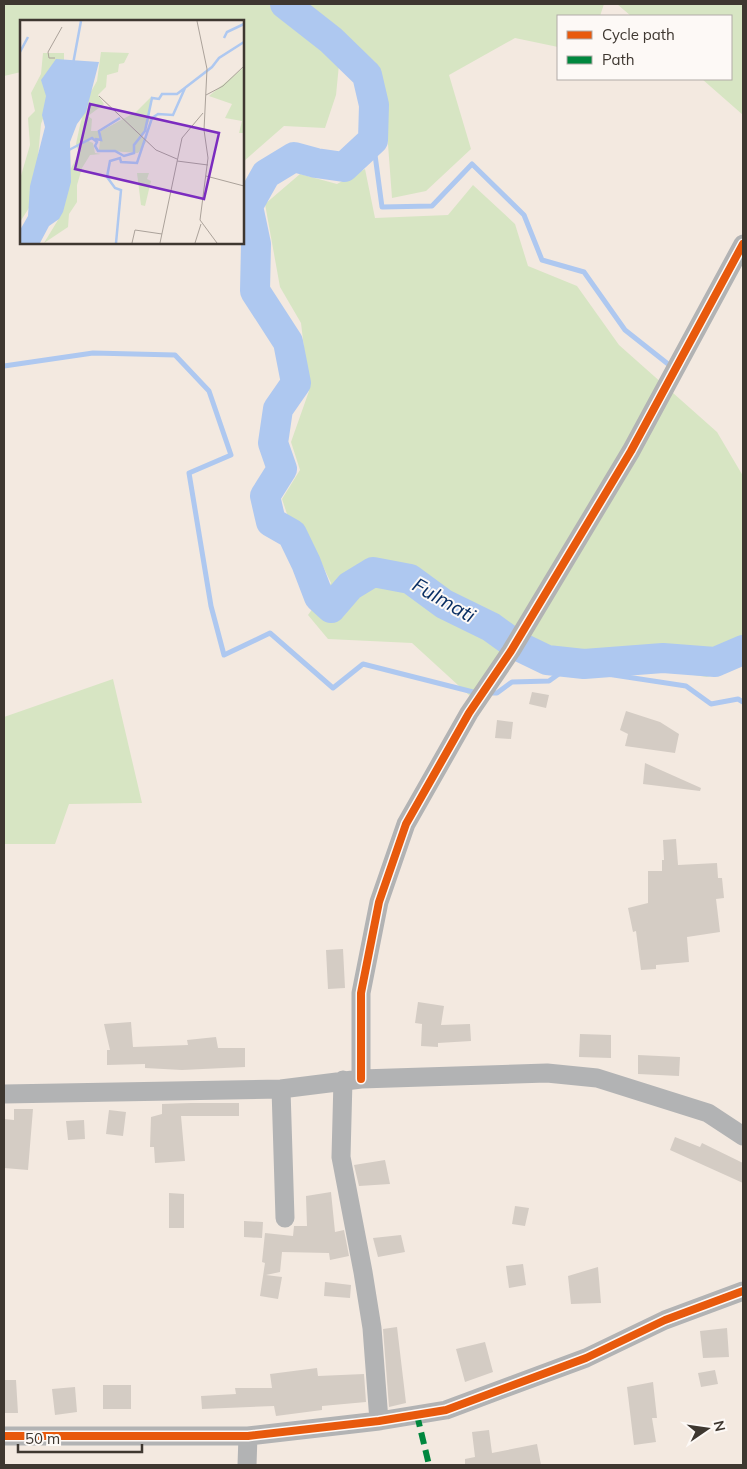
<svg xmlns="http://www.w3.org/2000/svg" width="747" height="1469" font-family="Mulish,sans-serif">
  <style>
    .green { fill: #d7e5c3 }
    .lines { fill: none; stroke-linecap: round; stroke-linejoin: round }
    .stream { stroke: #aec8f0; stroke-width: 5 }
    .river { stroke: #aec8f0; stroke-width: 30 }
    .building { fill: #d4ccc4 }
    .minor { stroke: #b2b3b4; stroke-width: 19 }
    .quiet { stroke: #00873e; stroke-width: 6; stroke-dasharray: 12 6; stroke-linecap: butt }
    .cycleway-casing { stroke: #fdf9f6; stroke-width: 11 }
    .cycleway { stroke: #e8590c; stroke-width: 8 }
    .labels { text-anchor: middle; stroke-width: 4; stroke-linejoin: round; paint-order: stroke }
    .water-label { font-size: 20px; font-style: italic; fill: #0a2f64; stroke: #fdf9f6 }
    .inset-river { fill: none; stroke: #aec8f0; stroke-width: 2.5 }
    .inset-road { fill: none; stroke: #aba29a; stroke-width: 1 }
    .view { fill: #7b2cbf; fill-opacity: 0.15; stroke: #7b2cbf; stroke-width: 2.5 }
    .inset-edge { fill: none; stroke: #3e3730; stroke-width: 2.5 }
  </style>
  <rect width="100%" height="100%" fill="#f3e9e0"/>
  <path class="green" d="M 4,4 L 604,4 L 600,16 L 558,16 L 558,47 L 515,38 L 449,75 L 471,149 L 426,191 L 392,198 L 384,90 L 375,62 L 342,34 L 336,95 L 325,128 L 284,126 L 243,162 L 242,21 L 21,21 L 21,72 L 4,76 Z
    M 617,4 L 743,4 L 743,115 L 702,79 L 731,79 L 731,16 L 631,16 Z
    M 365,169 L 375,218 L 448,215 L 473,185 L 515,224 L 528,266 L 577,286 L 619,345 L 717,432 L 743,476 L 743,666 L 707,677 L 544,652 L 523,639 L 470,696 L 412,643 L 328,639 L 308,615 L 331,583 L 305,528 L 287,514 L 282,499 L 300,470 L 291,442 L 309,391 L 301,323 L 280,287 L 265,204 L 300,174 L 337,184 Z
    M 113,679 L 142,803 L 69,804 L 55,844 L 4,844 L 4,717 Z"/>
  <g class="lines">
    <path class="stream" d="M 373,140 L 382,207 L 432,206 L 472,164 L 524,215 L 542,260 L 584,272 L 625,330 L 668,364
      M 4,366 L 93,353 L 175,355 L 209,391 L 231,455 L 189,473 L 211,606 L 224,655 L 270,633 L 333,688 L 363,664 L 477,693
      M 488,693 L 497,693 L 512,682 L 549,681 L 574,663 L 607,674 L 686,686 L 711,704 L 738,699 L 743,702"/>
    <path class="river" d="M 285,4 L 331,40 L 367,75 L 374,105 L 373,140 L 344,167 L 316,163 L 294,157 L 266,174 L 248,206 L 256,244 L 255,291 L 288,342 L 296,383 L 278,409 L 273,443 L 282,469 L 265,496 L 271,522 L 292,534 L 306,563 L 319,597 L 331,608 L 350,586 L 373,572 L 410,579 L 444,604 L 491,627 L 516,645 L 547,660 L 584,664 L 663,658 L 715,662 L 743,650"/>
  </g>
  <path class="building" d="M 532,692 L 549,695 L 546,708 L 529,704 Z
    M 626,711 L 660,722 L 679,734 L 675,753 L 625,746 L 628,734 L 620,730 Z
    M 497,720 L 513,722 L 511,739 L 495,738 Z
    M 645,763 L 701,788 L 700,791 L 643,784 Z
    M 676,839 L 678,865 L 717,863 L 718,878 L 722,878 L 724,898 L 716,899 L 720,932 L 687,937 L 689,962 L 656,965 L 656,969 L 641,970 L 636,931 L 633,932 L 628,908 L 648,903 L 648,871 L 662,871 L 662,860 L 664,860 L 663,840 Z
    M 343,949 L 345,988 L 328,989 L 326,950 Z
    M 418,1002 L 444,1006 L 441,1025 L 470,1024 L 471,1041 L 438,1043 L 438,1047 L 421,1046 L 422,1024 L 415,1023 Z
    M 131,1022 L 133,1047 L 188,1045 L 187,1040 L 216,1037 L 218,1048 L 245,1048 L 245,1067 L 182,1070 L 145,1068 L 145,1064 L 107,1065 L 107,1050 L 110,1050 L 104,1024 Z
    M 580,1034 L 611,1035 L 611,1058 L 579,1057 Z
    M 638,1055 L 680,1057 L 679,1076 L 638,1074 Z
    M 191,1103 L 239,1103 L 239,1116 L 181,1116 L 185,1161 L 155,1163 L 154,1147 L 150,1147 L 151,1117 L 162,1114 L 162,1104 Z
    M 14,1109 L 33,1109 L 28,1170 L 4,1168 L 4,1119 L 14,1120 Z
    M 109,1110 L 126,1112 L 123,1136 L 106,1134 Z
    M 84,1120 L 85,1139 L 68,1140 L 66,1121 Z
    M 675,1137 L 700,1147 L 702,1143 L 743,1163 L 743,1183 L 670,1150 Z
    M 385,1160 L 390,1184 L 359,1186 L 354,1165 Z
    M 331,1192 L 335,1232 L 344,1230 L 349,1256 L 330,1260 L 329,1253 L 282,1252 L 280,1272 L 266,1275 L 282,1277 L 278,1299 L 260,1296 L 265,1263 L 262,1262 L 265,1233 L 293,1236 L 294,1226 L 307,1226 L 306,1196 Z
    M 169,1193 L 184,1194 L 184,1228 L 169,1228 Z
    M 515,1206 L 529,1208 L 525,1226 L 512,1224 Z
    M 244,1221 L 263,1222 L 262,1238 L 244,1237 Z
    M 401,1235 L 405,1252 L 378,1257 L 373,1238 Z
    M 523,1264 L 526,1285 L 509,1288 L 506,1266 Z
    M 598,1267 L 601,1303 L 571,1304 L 568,1276 Z
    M 325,1282 L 351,1285 L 350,1298 L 324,1296 Z
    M 397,1327 L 406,1403 L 389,1407 L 383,1329 Z
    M 727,1328 L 729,1357 L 703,1358 L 700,1331 Z
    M 485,1342 L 493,1372 L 465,1382 L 456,1349 Z
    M 317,1368 L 318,1376 L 364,1374 L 366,1402 L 322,1406 L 322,1410 L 276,1416 L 274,1406 L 202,1409 L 201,1396 L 236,1394 L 235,1388 L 272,1388 L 270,1374 Z
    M 715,1370 L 718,1384 L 701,1387 L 698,1373 Z
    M 4,1380 L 16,1380 L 18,1413 L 4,1413 Z
    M 653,1382 L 657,1418 L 652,1418 L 656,1442 L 634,1445 L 627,1387 Z
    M 103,1385 L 131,1385 L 131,1409 L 103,1409 Z
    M 75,1387 L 77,1412 L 55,1415 L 52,1389 Z
    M 489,1430 L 492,1453 L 537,1444 L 541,1465 L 465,1465 L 465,1459 L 475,1457 L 472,1432 Z"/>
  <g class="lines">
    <path class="minor" d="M 361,1079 L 361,993 L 379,902 L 406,824 L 469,713 L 511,651 L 631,451 L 743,244
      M 343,1080 L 341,1157 L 363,1272 L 372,1328 L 379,1421
      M 281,1089 L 285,1218
      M 4,1094 L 281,1089 L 361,1079 L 547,1073 L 597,1078 L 708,1113 L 743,1136
      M 4,1436 L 248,1436 L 379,1421 L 446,1410 L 586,1358 L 665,1320 L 743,1291
      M 247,1465 L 248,1436"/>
    <path class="quiet" d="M 417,1415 L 429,1465"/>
    <g class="cycleway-casing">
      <path id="cycleway" d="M 361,1079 L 361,993 L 379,902 L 406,824 L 469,713 L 511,651 L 631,451 L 743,244
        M 4,1436 L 248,1436 L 379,1421 L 446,1410 L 586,1358 L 665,1320 L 743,1291"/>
    </g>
    <use href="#cycleway" class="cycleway"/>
  </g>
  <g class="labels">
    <g class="water-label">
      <text transform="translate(444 600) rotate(30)" y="7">Fulmati</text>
    </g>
  </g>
  <g transform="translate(20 20)">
    <rect width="224" height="224" fill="#f3e9e0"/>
    <path d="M 81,32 L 109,33 L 104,43 L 99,44 L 98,52 L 87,55 L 86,67 L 78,75 L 84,84 L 68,96 L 72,99 L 71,111 L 78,111 L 81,119 L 66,120 L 73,123 L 75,133 L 81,134 L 70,135 L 62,148 L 57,165 L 57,182 L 49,194 L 48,207 L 24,223 L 41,195 L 47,156 L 59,133 L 56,124 L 60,105 L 68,77 L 77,61 ZM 23,33 L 44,33 L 44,41 L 21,104 L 14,180 L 0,202 L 0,159 L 10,125 L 8,98 L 15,91 L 11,73 L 21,54 ZM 224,47 L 224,113 L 219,113 L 222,101 L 205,98 L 212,84 L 189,76 ZM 131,77 L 129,101 L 122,116 L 126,122 L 118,133 L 79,130 L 81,111 L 116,92 ZM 117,153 L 129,153 L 127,159 L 131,161 L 125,186 L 121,185 Z" fill="#d7e5c3"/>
    <path d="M 36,39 L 79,42 L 66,92 L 57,104 L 50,122 L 51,162 L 43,192 L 39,199 L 29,206 L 20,223 L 0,223 L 0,210 L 8,196 L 10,166 L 25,107 L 22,95 L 26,76 L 21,60 Z" fill="#aec8f0"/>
    <path class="inset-river" d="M 204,18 L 207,12 L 224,4M 0,32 L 8,17M 53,44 L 61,1M 75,119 L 81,120 L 79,111 L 100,98M 47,131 L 72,118 L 77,122 L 75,126 L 78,131 L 95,131 L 104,136 L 114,133 L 114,125 L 125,111 L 132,78 L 139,79 L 142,74 L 157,74 L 192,47 L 199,38 L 224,22M 96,223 L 101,170 L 95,168 L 87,157 L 90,141 L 100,138 L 101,142 L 117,143 L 132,98 L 138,94 L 153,95 L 165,68"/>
    <path class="inset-road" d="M 177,1 L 187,49 L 184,110 L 188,138 L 180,200 L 197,223M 35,38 L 29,38 L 28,32 L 42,7M 186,75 L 203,66 L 224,46M 79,76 L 136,130 L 157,139M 157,141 L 188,145M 186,156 L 224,166M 112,223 L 115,210 L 142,214M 140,223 L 162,118 L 183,93M 175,223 L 181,204"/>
    <path class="view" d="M 70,84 L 199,113 L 184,179 L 55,149 Z"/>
    <rect width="224" height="224" class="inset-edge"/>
  </g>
  <rect width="747" height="1469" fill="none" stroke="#3e3730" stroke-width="10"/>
  <rect x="557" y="15" width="175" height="65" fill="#fdf9f6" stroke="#b1aba7"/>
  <rect x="567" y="31" width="25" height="8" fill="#e8590c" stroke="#b1aba7"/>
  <text x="602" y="40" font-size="15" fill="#3e3730">Cycle path</text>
  <rect x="567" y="56" width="25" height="8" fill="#00873e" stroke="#b1aba7"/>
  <text x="602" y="65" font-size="15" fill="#3e3730">Path</text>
  <g transform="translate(707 1429) rotate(77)" stroke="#fdf9f6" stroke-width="4" paint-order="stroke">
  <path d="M0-4L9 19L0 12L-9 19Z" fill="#3e3730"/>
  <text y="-8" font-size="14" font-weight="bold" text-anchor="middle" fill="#3e3730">N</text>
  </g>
  <path d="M18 1444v8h124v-8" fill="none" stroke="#3e3730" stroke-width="2.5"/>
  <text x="25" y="1444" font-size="15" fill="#3e3730" stroke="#fdf9f6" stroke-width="4" paint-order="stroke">50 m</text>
</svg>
